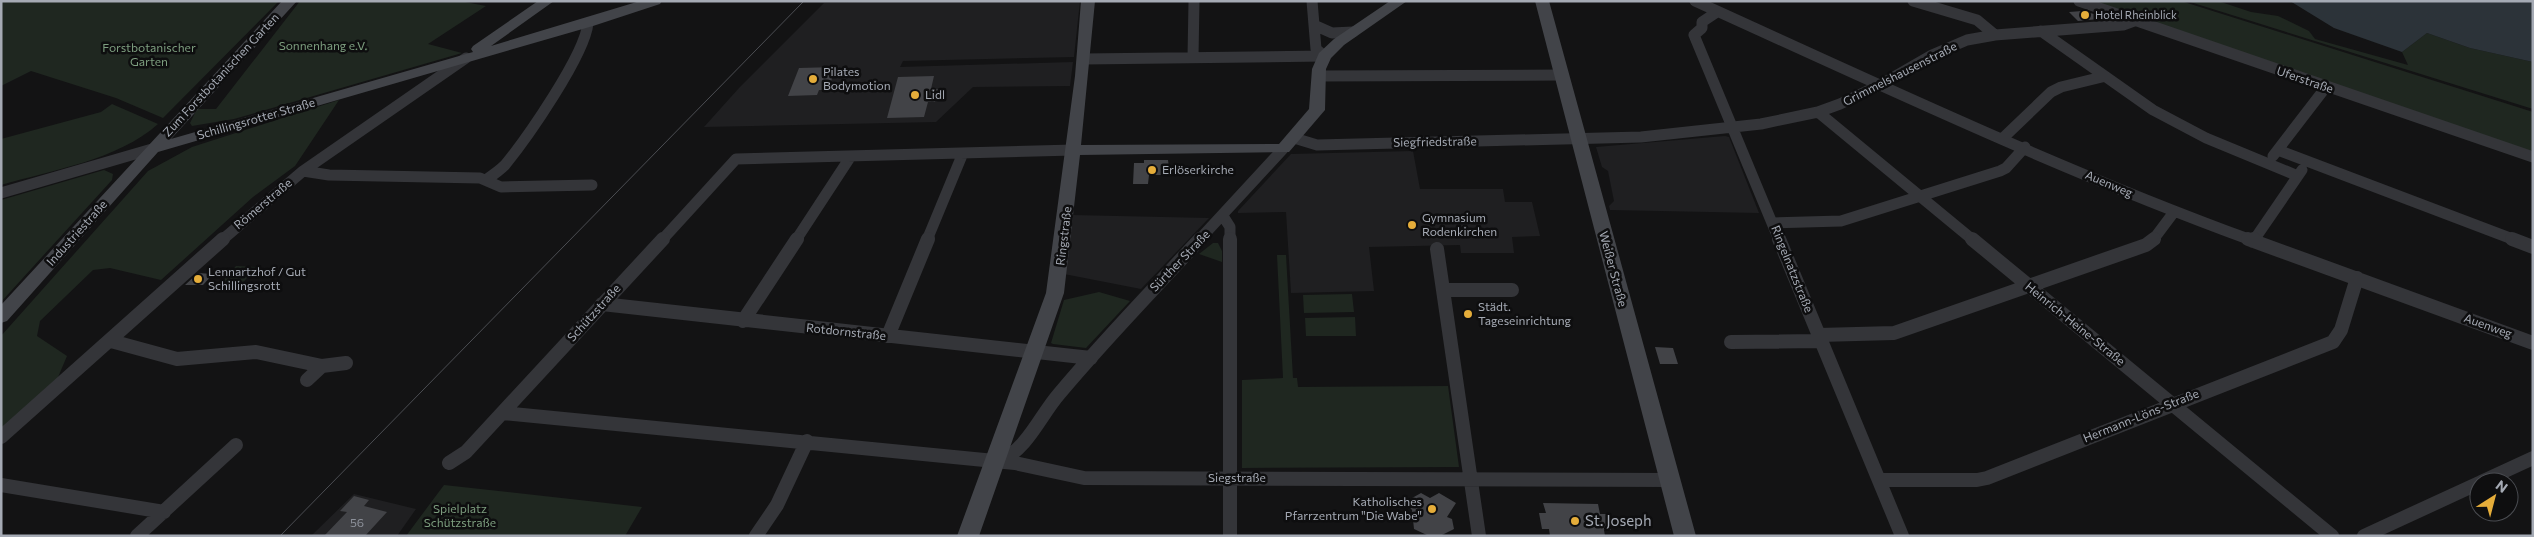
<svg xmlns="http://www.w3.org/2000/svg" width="2534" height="537" font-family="Commissioner,sans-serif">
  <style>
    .built { fill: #1f1f21 }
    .green { fill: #1f2720 }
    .water { fill: #2c3339 }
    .building { fill: #424347 }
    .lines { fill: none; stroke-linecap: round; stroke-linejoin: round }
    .street-far1 { stroke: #343539; stroke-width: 11 }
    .street { stroke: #343539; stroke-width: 14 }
    .secondary { fill: #424449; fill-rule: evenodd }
    .tram { stroke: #4b4d52; stroke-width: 1 }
    .poi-dot { fill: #e5ad3a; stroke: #0e0e0f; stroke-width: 2 }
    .labels { text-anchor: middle; stroke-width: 5; stroke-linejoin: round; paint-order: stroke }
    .far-poi-label { font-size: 11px; fill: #a5aab4; stroke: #0e0e0f; text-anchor: start }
    .park-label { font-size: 12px; fill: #7d9e7f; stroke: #0e0e0f }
    .poi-label { font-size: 12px; fill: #a5aab4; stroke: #0e0e0f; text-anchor: start }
    .street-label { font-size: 12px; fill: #a5aab4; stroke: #0e0e0f }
    .near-number-label { font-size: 12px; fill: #8c9099 }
    .near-poi-label { font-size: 15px; fill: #a5aab4; stroke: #0e0e0f; text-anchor: start }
  </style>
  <rect width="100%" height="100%" fill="#131314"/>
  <path class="built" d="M 922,1 L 1080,1 L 1074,57 L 903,61 L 900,67 L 1073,62 L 1070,86 L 973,87 L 936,122 L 704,127 L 739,88 L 824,3 Z
    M 1725,136 L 1729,137 L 1759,213 L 1610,210 L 1609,206 L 1614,201 L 1608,171 L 1602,167 L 1596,147 Z
    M 1413,151 L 1420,189 L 1503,189 L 1505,202 L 1532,202 L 1540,236 L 1512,237 L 1514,253 L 1461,253 L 1460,245 L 1369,247 L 1374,291 L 1291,293 L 1286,212 L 1238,213 L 1238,211 L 1291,154 Z
    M 1072,215 L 1209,218 L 1141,289 L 1064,274 Z
    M 354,494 L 416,509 L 397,536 L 311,536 Z"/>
  <path class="green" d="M 1,1 L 279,1 L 163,118 L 116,98 L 31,71 L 1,86 Z
    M 300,1 L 460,1 L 486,6 L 428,44 L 462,53 L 234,119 L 192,126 L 190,123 L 197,109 L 216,109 Z
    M 2088,1 L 2181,1 L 2533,112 L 2533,153 Z
    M 2187,1 L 2218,1 L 2251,12 L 2278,16 L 2309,31 L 2315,39 L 2408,65 L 2402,52 L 2427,33 L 2470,48 L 2533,62 L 2533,109 Z
    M 339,100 L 295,166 L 253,197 L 161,280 L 110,268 L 93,270 L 40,321 L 37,336 L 67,356 L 56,382 L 1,430 L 1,336 L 148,171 L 192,147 Z
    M 112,104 L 158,124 C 118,160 52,170 1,185 L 1,139 L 101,112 Z
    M 104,170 L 113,174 L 112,180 L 1,302 L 1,200 Z
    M 1213,243 L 1218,243 L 1222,251 L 1222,262 L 1199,254 Z
    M 1277,255 L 1286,255 L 1293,378 L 1297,378 L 1298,387 L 1448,386 L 1459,467 L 1242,468 L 1242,380 L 1283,378 Z
    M 236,266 L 256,267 L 242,284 L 220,284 Z
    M 1099,292 L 1130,301 L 1086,348 L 1053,344 L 1051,343 L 1064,300 Z
    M 1352,294 L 1354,312 L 1304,313 L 1303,295 Z
    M 1355,317 L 1356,336 L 1306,336 L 1305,318 Z
    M 444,485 L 642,507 L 625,536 L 406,536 Z"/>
  <path class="water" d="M 2290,1 L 2533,1 L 2533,62 L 2470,48 L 2427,33 L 2402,52 L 2334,28 Z"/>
  <path class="building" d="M 2082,11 L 2094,14 L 2099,19 L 2078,21 L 2069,12 Z
    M 836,67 L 828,90 L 819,90 L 817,95 L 788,96 L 799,68 Z
    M 934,76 L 931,89 L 938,89 L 935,102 L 928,102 L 924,117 L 887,118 L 898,77 Z
    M 1144,160 L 1168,160 L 1170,175 L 1149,175 L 1148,184 L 1133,184 L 1134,163 L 1144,163 Z
    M 198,273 L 213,274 L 203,285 L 185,285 Z
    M 1655,347 L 1673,348 L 1678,364 L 1660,364 Z
    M 1421,493 L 1430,498 L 1439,493 L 1456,503 L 1447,517 L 1452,519 L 1454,529 L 1440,536 L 1429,536 L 1414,529 L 1412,510 L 1405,502 Z
    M 354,496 L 369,500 L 364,506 L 387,512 L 365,536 L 324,536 L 347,512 L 340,511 Z
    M 1543,503 L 1598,504 L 1600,514 L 1608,514 L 1611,530 L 1604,530 L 1605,536 L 1550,536 L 1549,529 L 1542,529 L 1539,513 L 1546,513 Z"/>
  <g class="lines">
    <path class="street-far1" d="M 1312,1 L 1316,49 L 1324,56
      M 1695,1 C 1878,84 2062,171 2251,240
      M 1913,1 L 1977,20 L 1995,35
      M 2079,1 L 2533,157
      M 1717,12 L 1702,22 L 1702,28 L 1694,35 L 1779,240
      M 1314,25 L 1332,33 L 1353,32
      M 2041,31 L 2153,110 L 2206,138 L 2298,176
      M 1193,57 L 1194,1
      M 1084,59 L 1324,56
      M 1319,76 L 1561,75
      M 1818,112 L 1973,240
      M 1294,138 L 1317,145 L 1641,137 L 1761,124 L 1818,112 L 1840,104 L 1880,85 L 1932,55 L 1967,40 L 1995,35 L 2123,25 L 2134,21
      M 2003,138 L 2051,92 L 2061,87 L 2102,77
      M 2278,150 L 2515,240
      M 2273,156 L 2326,87
      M 303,171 L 329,175 L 480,178 L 501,187 L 592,185
      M 487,179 C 493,175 500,170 505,165 C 527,138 585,55 588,23
      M 1,193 L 152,149
      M 1223,216 L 1230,227 L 1230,240
      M 1773,223 L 1841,221 L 2000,171 L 2006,168 L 2025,147
      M 222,240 L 303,171 L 466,58
      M 662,240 L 736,159 L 1074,150
      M 796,240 L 851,156
      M 927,240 L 963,153
      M 1199,240 L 1283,149
      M 2153,240 L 2174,212
      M 2254,240 L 2302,170"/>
    <path class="street" d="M 1230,239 L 1230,536
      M 1779,239 L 1902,536
      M 1972,239 L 2332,536
      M 2248,239 L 2533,343
      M 2512,239 L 2533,247
      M 2253,241 L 2254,239
      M 1437,249 L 1479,536
      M 1444,290 L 1512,290
      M 602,304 L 1091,358
      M 743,321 L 797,239
      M 1819,335 L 1894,333 L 2146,245 L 2154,239
      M 888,336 L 928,239
      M 111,341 L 177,359 L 256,352 L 322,366 L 346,363
      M 1731,342 L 1821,341
      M 307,380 L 322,366
      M 503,413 L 1015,463 L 1084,478 L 1670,480
      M 1,437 L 223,239
      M 1000,461 C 1028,448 1040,416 1059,394 C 1104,340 1153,290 1200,239
      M 449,463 L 466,452 L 663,239
      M 1879,480 L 1977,480 L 1987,478 L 2333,342 L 2341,330 L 2357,278
      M 2481,482 L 2533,458
      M 1,485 L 164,512
      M 137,536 L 236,445
      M 756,536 L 777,505 L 807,441
      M 2364,536 L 2479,483"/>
    <path class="secondary" d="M 282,1 L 297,1 L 171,139 L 473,52 L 471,49 L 473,46 L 538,1 L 554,1 L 491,46 L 640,1 L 662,1 L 660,4 L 593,26 L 158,152 L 7,321 L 1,323 L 1,305 Z
      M 1081,1 L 1095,1 L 1081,145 L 1279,144 L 1309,109 L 1312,69 L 1319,53 L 1334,39 L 1390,1 L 1407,1 L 1344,45 L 1331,58 L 1326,69 L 1325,110 L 1289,152 L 1080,155 L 1064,293 L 979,536 L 957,536 L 1046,293 L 1075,76 Z
      M 1535,1 L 1549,1 L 1696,536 L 1674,536 Z"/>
    <path class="tram" d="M 280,536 L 804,1"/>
  </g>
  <g class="poi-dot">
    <circle cx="2085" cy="15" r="5"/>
    <circle cx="813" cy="79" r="5"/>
    <circle cx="915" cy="95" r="5"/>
    <circle cx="1152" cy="170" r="5"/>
    <circle cx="1412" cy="225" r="5"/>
    <circle cx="198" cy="279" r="5"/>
    <circle cx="1468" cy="314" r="5"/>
    <circle cx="1432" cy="509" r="5"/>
    <circle cx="1575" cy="521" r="5"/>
  </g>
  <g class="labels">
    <g class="far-poi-label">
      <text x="2095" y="19">Hotel Rheinblick</text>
    </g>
    <g class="park-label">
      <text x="323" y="50">Sonnenhang e.V.</text>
      <text x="149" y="52">Forstbotanischer<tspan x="149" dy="14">Garten</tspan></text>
      <text x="460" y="513">Spielplatz<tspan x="460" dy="14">Schützstraße</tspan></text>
    </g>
    <g class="poi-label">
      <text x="823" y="76">Pilates<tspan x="823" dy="14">Bodymotion</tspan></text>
      <text x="925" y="99">Lidl</text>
      <text x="1162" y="174">Erlöserkirche</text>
      <text x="1422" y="222">Gymnasium<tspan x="1422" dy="14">Rodenkirchen</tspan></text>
      <text x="208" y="276">Lennartzhof / Gut<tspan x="208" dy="14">Schillingsrott</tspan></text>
      <text x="1478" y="311">Städt.<tspan x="1478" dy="14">Tageseinrichtung</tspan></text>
      <text x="1422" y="506" text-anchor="end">Katholisches<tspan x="1422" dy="14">Pfarrzentrum "Die Wabe"</tspan></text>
    </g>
    <g class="street-label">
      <text transform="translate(1900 74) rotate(-27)" y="4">Grimmelshausenstraße</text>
      <text transform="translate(221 75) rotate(-47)" y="4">Zum Forstbotanischen Garten</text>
      <text transform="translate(2305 80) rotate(19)" y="4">Uferstraße</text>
      <text transform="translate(256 119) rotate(-16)" y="4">Schillingsrotter Straße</text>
      <text transform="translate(1435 142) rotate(-1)" y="4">Siegfriedstraße</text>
      <text transform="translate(2109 184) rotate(23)" y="4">Auenweg</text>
      <text transform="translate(263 204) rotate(-40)" y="4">Römerstraße</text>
      <text transform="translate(77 233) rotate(-48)" y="4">Industriestraße</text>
      <text transform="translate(1064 236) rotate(-83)" y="4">Ringstraße</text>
      <text transform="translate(1180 261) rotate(-46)" y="4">Sürther Straße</text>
      <text transform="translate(1613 269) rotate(75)" y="4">Weißer Straße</text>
      <text transform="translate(1792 269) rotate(68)" y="4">Ringelnatzstraße</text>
      <text transform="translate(594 313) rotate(-48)" y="4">Schützstraße</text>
      <text transform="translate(2075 324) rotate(39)" y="4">Heinrich-Heine-Straße</text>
      <text transform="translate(2488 326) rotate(20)" y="4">Auenweg</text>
      <text transform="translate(846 332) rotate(6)" y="4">Rotdornstraße</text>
      <text transform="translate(2141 416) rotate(-22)" y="4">Hermann-Löns-Straße</text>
      <text x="1237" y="482">Siegstraße</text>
    </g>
    <g class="near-number-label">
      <text x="357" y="527">56</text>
    </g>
    <g class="near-poi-label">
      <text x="1585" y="526">St. Joseph</text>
    </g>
  </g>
  <rect width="2534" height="537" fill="none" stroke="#a5aab4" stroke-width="5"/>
  <g transform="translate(2494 497) rotate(36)"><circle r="24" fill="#0e0e0f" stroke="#4a4c51"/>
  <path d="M0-4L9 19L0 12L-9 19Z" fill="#e5ad3a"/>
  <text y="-8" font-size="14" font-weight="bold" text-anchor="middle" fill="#a5aab4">N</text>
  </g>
</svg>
